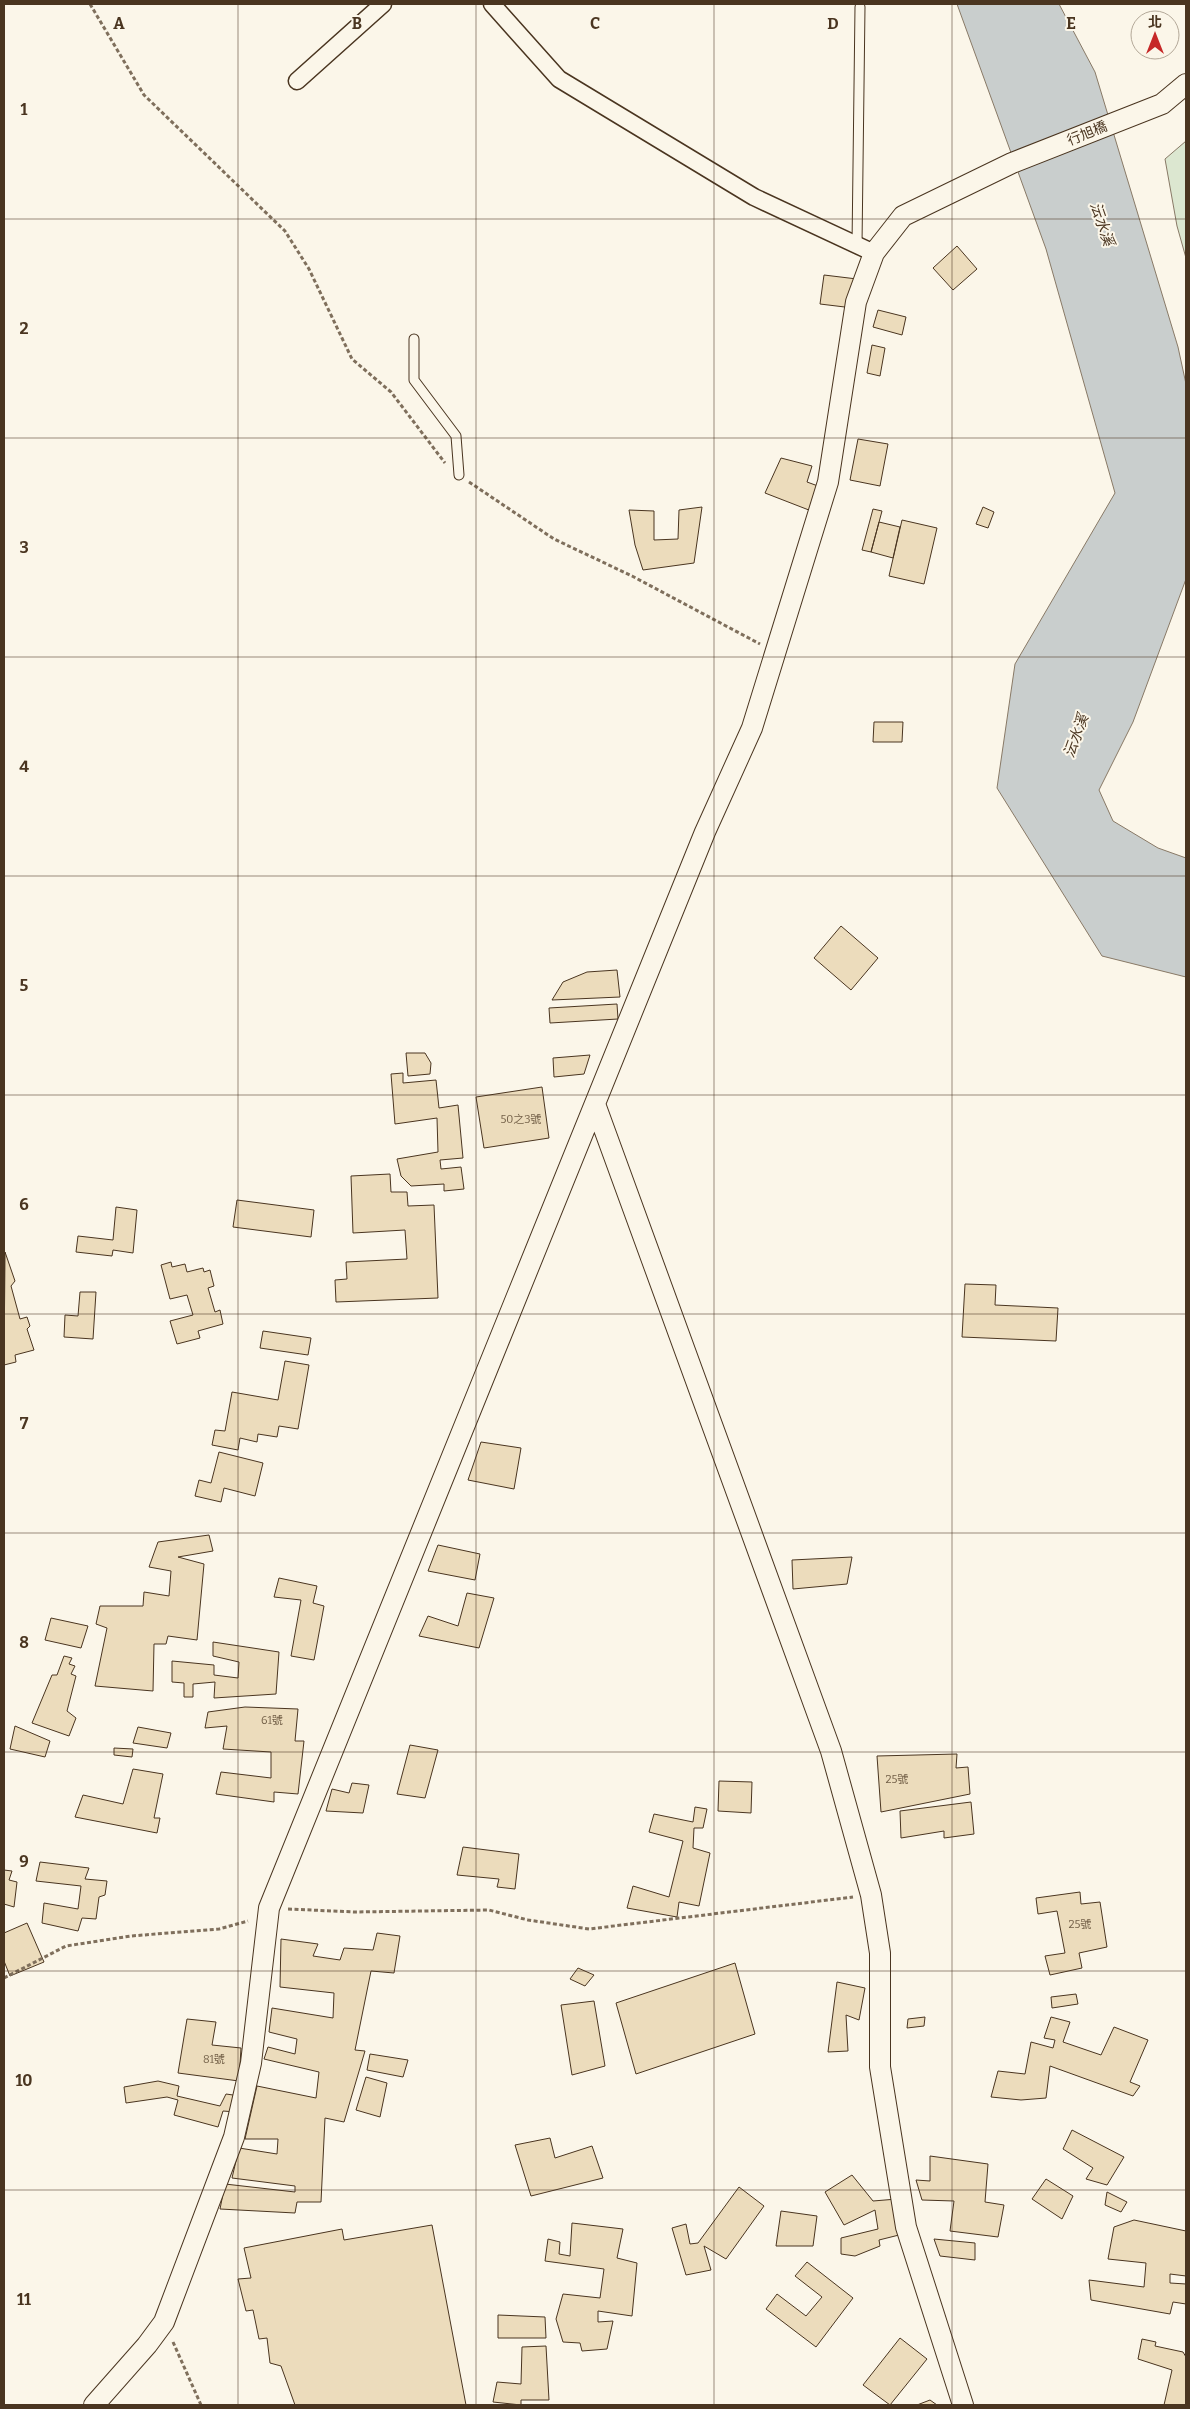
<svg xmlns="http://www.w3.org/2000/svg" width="1190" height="2409" font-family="Bitter,'Noto Sans TC',serif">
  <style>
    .green { fill: #dce7d0; stroke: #887966 }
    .water { fill: #c9cecd; stroke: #887966 }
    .building { fill: #ecdcbc; stroke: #4a3520 }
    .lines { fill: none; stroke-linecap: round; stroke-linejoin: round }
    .service-casing { stroke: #4a3520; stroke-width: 11 }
    .minor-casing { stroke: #4a3520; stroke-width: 19 }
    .tertiary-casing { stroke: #4a3520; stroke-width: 22 }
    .path { stroke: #7f6f5c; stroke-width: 3; stroke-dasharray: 4 2.5; stroke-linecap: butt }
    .service { stroke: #fbf6e9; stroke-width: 9 }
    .minor { stroke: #fbf6e9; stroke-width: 16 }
    .tertiary { stroke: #fbf6e9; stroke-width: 20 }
    .grid { fill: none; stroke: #4a3520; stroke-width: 1; stroke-opacity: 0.55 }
    .labels { text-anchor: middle; stroke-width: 4; stroke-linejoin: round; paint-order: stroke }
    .number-label { font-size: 11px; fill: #725f47 }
    .street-label { font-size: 14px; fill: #4a3520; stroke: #fbf6e9 }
    .water-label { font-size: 15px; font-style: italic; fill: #4a3520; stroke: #fbf6e9 }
    .grid-label { font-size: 16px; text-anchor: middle; font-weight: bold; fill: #4a3520; stroke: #fbf6e9; stroke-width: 4; stroke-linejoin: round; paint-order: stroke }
  </style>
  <rect width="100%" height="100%" fill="#fbf6e9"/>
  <path class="green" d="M 1186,141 L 1186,258 L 1177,226 L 1165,159 Z"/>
  <path class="water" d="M 957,4 L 1059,4 L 1095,72 L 1178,347 L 1186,384 L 1186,579 L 1133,722 L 1099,790 L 1113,821 L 1158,848 L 1186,858 L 1186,977 L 1102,956 L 997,788 L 1015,664 L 1115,493 L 1046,249 Z"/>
  <path class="building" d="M 957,246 L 977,269 L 953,290 L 933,268 Z
    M 824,275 L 857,279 L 853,308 L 820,304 Z
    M 878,310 L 906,317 L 902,335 L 873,327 Z
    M 872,345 L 885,348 L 880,376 L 867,373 Z
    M 858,439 L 888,444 L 880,486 L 850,480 Z
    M 781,458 L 812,466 L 807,482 L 818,486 L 814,512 L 765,493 Z
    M 702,507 L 694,563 L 643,570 L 635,545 L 629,510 L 654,511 L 654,540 L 678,539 L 679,510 Z
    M 983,507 L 994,512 L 988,528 L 976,524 Z
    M 873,509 L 882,511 L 871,552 L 862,550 Z
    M 902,520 L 937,528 L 924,584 L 889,576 Z
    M 879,522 L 900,527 L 893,558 L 871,552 Z
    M 874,722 L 903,722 L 902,742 L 873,742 Z
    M 841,926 L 878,958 L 851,990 L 814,958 Z
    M 617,970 L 620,997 L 552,1000 L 563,982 L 587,972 Z
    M 617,1004 L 618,1019 L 550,1023 L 549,1008 Z
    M 406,1053 L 425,1053 L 431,1063 L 430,1074 L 408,1076 Z
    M 590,1055 L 584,1074 L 554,1077 L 553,1058 Z
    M 403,1073 L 403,1083 L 436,1080 L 439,1108 L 458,1105 L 463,1158 L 440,1160 L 441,1169 L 461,1167 L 464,1189 L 444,1191 L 444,1184 L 411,1186 L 401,1176 L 397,1159 L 438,1152 L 437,1118 L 395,1124 L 391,1074 Z
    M 542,1087 L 549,1138 L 484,1148 L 476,1097 Z
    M 390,1174 L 391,1192 L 407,1192 L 408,1206 L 434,1205 L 438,1298 L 336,1302 L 335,1280 L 347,1279 L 346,1262 L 407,1259 L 405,1230 L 353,1233 L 351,1176 Z
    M 237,1200 L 314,1210 L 311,1237 L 233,1227 Z
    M 116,1207 L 137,1210 L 133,1253 L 113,1250 L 112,1256 L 76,1252 L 78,1236 L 113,1240 Z
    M 5,1252 L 15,1281 L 11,1286 L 20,1319 L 27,1317 L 30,1326 L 27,1329 L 34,1350 L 15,1355 L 16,1362 L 4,1365 Z
    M 171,1262 L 172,1267 L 185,1264 L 187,1272 L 203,1268 L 204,1272 L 210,1270 L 214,1286 L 208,1288 L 215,1312 L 220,1310 L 223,1324 L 198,1331 L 200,1338 L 177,1344 L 170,1321 L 193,1315 L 187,1295 L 170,1299 L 161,1265 Z
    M 965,1284 L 996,1285 L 995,1305 L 1058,1308 L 1056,1341 L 962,1337 Z
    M 80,1292 L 96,1292 L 93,1339 L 64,1337 L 65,1315 L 78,1316 Z
    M 263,1331 L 311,1338 L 308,1355 L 260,1348 Z
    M 285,1361 L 309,1365 L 298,1429 L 279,1426 L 277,1437 L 258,1434 L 257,1442 L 240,1438 L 238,1450 L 212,1445 L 215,1430 L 225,1431 L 232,1392 L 278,1400 Z
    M 481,1442 L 521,1448 L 514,1489 L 468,1480 Z
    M 219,1452 L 263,1463 L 255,1496 L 224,1488 L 221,1502 L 195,1496 L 199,1480 L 211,1483 Z
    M 209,1535 L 213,1551 L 178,1557 L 204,1564 L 197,1640 L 168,1636 L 166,1644 L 154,1644 L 153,1691 L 95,1686 L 107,1628 L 96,1624 L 100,1606 L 143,1606 L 144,1592 L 169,1596 L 171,1571 L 149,1567 L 158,1542 Z
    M 438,1545 L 480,1554 L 475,1580 L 428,1571 Z
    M 852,1557 L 847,1584 L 793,1589 L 792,1560 Z
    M 279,1578 L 317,1586 L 313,1603 L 324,1606 L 314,1660 L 291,1656 L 301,1600 L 274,1597 Z
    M 467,1593 L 494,1598 L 479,1648 L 419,1636 L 428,1616 L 458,1626 Z
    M 51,1618 L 88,1626 L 81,1648 L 45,1640 Z
    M 213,1642 L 279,1652 L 276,1694 L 214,1698 L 215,1682 L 193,1684 L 193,1697 L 184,1697 L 184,1683 L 172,1682 L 172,1661 L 214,1665 L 214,1675 L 238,1678 L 239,1662 L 213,1656 Z
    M 64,1656 L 72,1658 L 69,1664 L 75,1666 L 71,1674 L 76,1676 L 67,1711 L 76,1718 L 69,1736 L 32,1723 L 52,1675 L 57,1675 Z
    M 245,1707 L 298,1709 L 295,1741 L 304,1741 L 298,1794 L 274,1792 L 274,1802 L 216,1794 L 221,1772 L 271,1778 L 271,1752 L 223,1749 L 227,1726 L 205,1728 L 208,1712 Z
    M 15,1726 L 50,1741 L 45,1757 L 10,1749 Z
    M 138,1727 L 171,1733 L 167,1748 L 133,1743 Z
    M 410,1745 L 438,1750 L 425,1798 L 397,1794 Z
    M 114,1748 L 133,1749 L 132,1757 L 114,1755 Z
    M 957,1754 L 956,1768 L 968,1767 L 970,1794 L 881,1812 L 877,1756 Z
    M 133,1769 L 163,1774 L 154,1818 L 160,1818 L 157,1833 L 75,1817 L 83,1795 L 123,1804 Z
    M 719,1781 L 752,1782 L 751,1813 L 718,1811 Z
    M 352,1783 L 369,1785 L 363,1813 L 326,1811 L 332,1789 L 349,1793 Z
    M 971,1802 L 974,1834 L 944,1838 L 944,1831 L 901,1838 L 900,1811 Z
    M 695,1807 L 707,1809 L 703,1828 L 694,1828 L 693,1848 L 710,1853 L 699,1906 L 679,1902 L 677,1917 L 627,1908 L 633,1886 L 669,1897 L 683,1841 L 649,1832 L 654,1814 L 693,1822 Z
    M 463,1847 L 519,1854 L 515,1889 L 497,1887 L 499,1879 L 457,1875 Z
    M 40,1862 L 89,1868 L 85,1879 L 107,1881 L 105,1895 L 99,1897 L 96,1919 L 82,1918 L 78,1931 L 42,1923 L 44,1903 L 78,1909 L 81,1886 L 36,1881 Z
    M 4,1870 L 12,1871 L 9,1880 L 17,1882 L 14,1907 L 4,1904 Z
    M 1080,1892 L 1081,1904 L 1100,1902 L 1107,1947 L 1079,1953 L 1082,1968 L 1050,1975 L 1045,1956 L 1065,1953 L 1057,1911 L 1038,1914 L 1036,1898 Z
    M 27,1923 L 44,1962 L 10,1976 L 4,1961 L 4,1933 Z
    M 377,1933 L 400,1936 L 394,1973 L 371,1971 L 355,2050 L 365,2051 L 344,2122 L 325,2118 L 321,2202 L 297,2202 L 295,2213 L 220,2209 L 225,2184 L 295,2192 L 295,2186 L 232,2178 L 239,2148 L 277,2154 L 278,2139 L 245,2139 L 257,2086 L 316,2098 L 319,2072 L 264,2059 L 268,2047 L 295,2054 L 297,2039 L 269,2032 L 272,2008 L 333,2018 L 334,1993 L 280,1987 L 281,1939 L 318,1944 L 313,1956 L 340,1960 L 344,1948 L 373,1950 Z
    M 735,1963 L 755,2034 L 636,2074 L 616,2003 Z
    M 578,1968 L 594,1975 L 585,1986 L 570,1979 Z
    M 837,1982 L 865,1988 L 859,2020 L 846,2015 L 848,2051 L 828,2052 Z
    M 1076,1994 L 1078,2004 L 1052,2008 L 1051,1997 Z
    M 594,2001 L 605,2066 L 572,2075 L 561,2005 Z
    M 925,2017 L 924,2026 L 907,2028 L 908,2019 Z
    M 1051,2017 L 1070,2022 L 1063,2042 L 1101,2055 L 1114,2027 L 1148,2040 L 1130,2082 L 1140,2086 L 1133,2096 L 1050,2066 L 1046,2098 L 1021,2100 L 991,2097 L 998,2071 L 1025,2074 L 1031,2042 L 1053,2048 L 1055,2040 L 1044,2038 Z
    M 187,2019 L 216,2022 L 212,2045 L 241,2048 L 239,2081 L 178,2073 Z
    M 370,2054 L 408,2060 L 403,2077 L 367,2070 Z
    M 366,2077 L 387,2083 L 380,2117 L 356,2110 Z
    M 158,2081 L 179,2086 L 177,2096 L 220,2106 L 226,2094 L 240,2096 L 236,2112 L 223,2111 L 218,2127 L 174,2115 L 178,2100 L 167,2097 L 126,2103 L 124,2087 Z
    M 1072,2130 L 1124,2157 L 1107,2185 L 1086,2179 L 1093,2168 L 1063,2149 Z
    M 550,2138 L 555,2158 L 592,2146 L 603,2178 L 531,2196 L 515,2145 Z
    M 930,2156 L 988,2164 L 985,2202 L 1004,2205 L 998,2237 L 950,2231 L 954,2201 L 922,2200 L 916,2180 L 930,2181 Z
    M 852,2175 L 873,2201 L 897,2199 L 899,2235 L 879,2240 L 880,2246 L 855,2256 L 841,2254 L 841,2238 L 878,2229 L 875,2210 L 844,2225 L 825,2192 Z
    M 1046,2179 L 1073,2196 L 1062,2219 L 1032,2199 Z
    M 739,2187 L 764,2206 L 726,2259 L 704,2246 L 711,2270 L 686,2275 L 672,2228 L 686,2224 L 690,2244 L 698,2243 Z
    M 1107,2192 L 1127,2202 L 1121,2212 L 1105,2205 Z
    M 781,2211 L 817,2216 L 813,2246 L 776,2246 Z
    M 1134,2220 L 1186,2231 L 1186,2276 L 1170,2274 L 1170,2283 L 1186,2284 L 1186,2304 L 1173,2302 L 1170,2314 L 1091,2300 L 1089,2280 L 1144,2287 L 1146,2263 L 1108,2259 L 1114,2227 Z
    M 572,2223 L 623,2229 L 617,2258 L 637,2263 L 632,2316 L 598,2311 L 598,2322 L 613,2321 L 607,2349 L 582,2351 L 580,2343 L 563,2342 L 556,2319 L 563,2294 L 600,2298 L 604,2269 L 545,2261 L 548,2239 L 560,2242 L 559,2254 L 570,2256 Z
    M 432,2225 L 466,2405 L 295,2405 L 281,2366 L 270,2363 L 267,2338 L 259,2339 L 253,2310 L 246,2311 L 238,2279 L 251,2278 L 244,2248 L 342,2229 L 344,2240 Z
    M 934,2239 L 975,2243 L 975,2260 L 940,2256 Z
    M 807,2262 L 853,2298 L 816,2347 L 766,2309 L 777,2294 L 806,2316 L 822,2297 L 795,2276 Z
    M 498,2315 L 545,2317 L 546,2338 L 498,2338 Z
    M 900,2338 L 927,2359 L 890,2405 L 863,2385 Z
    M 1142,2339 L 1156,2342 L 1155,2346 L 1183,2352 L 1186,2357 L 1186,2405 L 1164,2405 L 1172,2370 L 1138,2359 Z
    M 546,2346 L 549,2400 L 521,2400 L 521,2405 L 493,2402 L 497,2382 L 521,2384 L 522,2347 Z
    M 930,2400 L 937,2405 L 917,2405 Z"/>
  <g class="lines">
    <g class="service-casing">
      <path id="service" d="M 857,245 L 860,7
        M 414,339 L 414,380 L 456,436 L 459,475"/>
    </g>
    <g class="minor-casing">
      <path id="minor" d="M 492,4 L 559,79 L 754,197 L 874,253
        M 297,81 L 383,4"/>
    </g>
    <g class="tertiary-casing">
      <path id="tertiary" d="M 595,1104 L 831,1751 L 871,1895 L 880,1953 L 880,2067 L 906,2227 L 963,2405
        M 94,2405 L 147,2345 L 164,2322 L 234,2137 L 251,2063 L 269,1908 L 705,832 L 752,728 L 828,482 L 856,302 L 874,253 L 903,216 L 1012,163 L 1162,104 L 1186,84"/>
    </g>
    <path class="path" d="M 90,4 L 144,95 L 285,231 L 309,269 L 352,359 L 391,392 L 445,463
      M 469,482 L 554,539 L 632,576 L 760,644
      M 288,1909 L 355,1912 L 489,1910 L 528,1920 L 589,1929 L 853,1897
      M 4,1978 L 66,1946 L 131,1936 L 219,1929 L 248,1921
      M 173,2342 L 201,2405"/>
    <use href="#service" class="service"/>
    <use href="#minor" class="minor"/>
    <use href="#tertiary" class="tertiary"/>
  </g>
  <path class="grid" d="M 238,4 L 238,2405M 476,4 L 476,2405M 714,4 L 714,2405M 952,4 L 952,2405M 4,219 L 1186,219M 4,438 L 1186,438M 4,657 L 1186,657M 4,876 L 1186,876M 4,1095 L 1186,1095M 4,1314 L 1186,1314M 4,1533 L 1186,1533M 4,1752 L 1186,1752M 4,1971 L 1186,1971M 4,2190 L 1186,2190"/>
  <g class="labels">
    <g class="number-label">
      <text x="521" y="1123">50之3號</text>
      <text x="272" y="1724">61號</text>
      <text x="897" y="1783">25號</text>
      <text x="1080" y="1928">25號</text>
      <text x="214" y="2063">81號</text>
    </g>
    <g class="street-label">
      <text transform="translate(1087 133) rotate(-22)" y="5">行旭橋</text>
    </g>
    <g class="water-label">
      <text transform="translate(1102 224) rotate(71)" y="5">沄水溪</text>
      <text transform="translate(1076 736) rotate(-70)" y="5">沄水溪</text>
    </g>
  </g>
  <g class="grid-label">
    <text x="119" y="29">A</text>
    <text x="357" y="29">B</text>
    <text x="595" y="29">C</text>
    <text x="833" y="29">D</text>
    <text x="1071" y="29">E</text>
    <text x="24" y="115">1</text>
    <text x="24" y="334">2</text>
    <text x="24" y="553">3</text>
    <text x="24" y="772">4</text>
    <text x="24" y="991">5</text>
    <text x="24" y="1210">6</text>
    <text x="24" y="1429">7</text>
    <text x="24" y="1648">8</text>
    <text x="24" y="1867">9</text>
    <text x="24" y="2086">10</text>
    <text x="24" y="2305">11</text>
  </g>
  <rect width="1190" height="2409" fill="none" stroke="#4a3520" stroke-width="10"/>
  <g transform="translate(1155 35)"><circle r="24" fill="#fbf6e9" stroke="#b4a999"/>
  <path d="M0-4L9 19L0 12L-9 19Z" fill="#c62828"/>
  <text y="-8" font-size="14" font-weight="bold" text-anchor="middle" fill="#4a3520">北</text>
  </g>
</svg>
